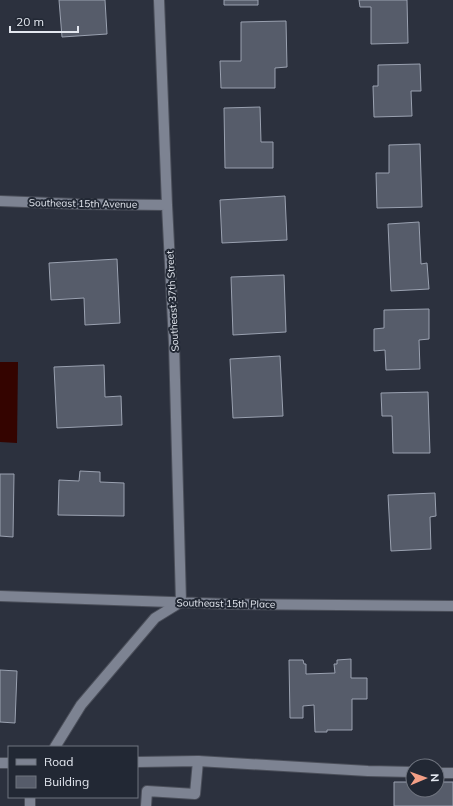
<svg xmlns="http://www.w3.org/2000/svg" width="453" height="806" font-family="Mulish,sans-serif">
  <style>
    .water { fill: #340400 }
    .building { fill: #565c6a; stroke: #9aa1b0 }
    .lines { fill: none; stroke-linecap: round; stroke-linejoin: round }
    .service-casing { stroke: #4b4f5a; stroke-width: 12 }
    .minor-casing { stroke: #4b4f5a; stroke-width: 12 }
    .service { stroke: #7d8392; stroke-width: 10 }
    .minor { stroke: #7d8392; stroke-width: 10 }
    .labels { text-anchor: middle; stroke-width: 4; stroke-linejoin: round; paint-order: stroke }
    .street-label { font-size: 10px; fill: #e3e7ef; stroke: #222834 }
  </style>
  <rect width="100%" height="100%" fill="#2c313e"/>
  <path class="water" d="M 0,362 L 18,362 L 17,443 L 0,442 Z"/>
  <path class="building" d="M 59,0 L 105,0 L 107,34 L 62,37 Z
    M 224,0 L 258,0 L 258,5 L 224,5 Z
    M 359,0 L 407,0 L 408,43 L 371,44 L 371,7 L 360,7 Z
    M 286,21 L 287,67 L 275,68 L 275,88 L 221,88 L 220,61 L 241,61 L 241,22 Z
    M 420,64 L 421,91 L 411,91 L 412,116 L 374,117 L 373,86 L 378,86 L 378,65 Z
    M 260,107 L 261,142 L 273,142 L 273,168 L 225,168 L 224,108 Z
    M 420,144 L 422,207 L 377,208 L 376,173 L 389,173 L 389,145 Z
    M 285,196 L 287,240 L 222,243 L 220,200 Z
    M 419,222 L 421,264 L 427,263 L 429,289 L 391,291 L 388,224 Z
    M 117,259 L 120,323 L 85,325 L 84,298 L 51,300 L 49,263 Z
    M 284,275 L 286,332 L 233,335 L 231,277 Z
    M 429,309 L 429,339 L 419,340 L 420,369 L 386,370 L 385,350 L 374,351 L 374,329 L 384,328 L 384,310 Z
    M 280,356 L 283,416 L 233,418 L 230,359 Z
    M 104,365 L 105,397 L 121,396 L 122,425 L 57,428 L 54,367 Z
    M 428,392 L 430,453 L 393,453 L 392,416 L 382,416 L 381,393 Z
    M 80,471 L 100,472 L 100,482 L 124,483 L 124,516 L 58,515 L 59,480 L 79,481 Z
    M 0,474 L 14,474 L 13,537 L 0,536 Z
    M 435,493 L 436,516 L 430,517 L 431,549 L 391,551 L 388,495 Z
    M 351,659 L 351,678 L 367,678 L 367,699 L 352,699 L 352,730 L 327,730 L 327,732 L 315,732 L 314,705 L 303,706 L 303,718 L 290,718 L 289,660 L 303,660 L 304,664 L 306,664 L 306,674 L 335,673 L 334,664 L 337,664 L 337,660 Z
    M 0,670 L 17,671 L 15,723 L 0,722 Z
    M 394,782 L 413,782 L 413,790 L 437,790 L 437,782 L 453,782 L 453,806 L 394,806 Z"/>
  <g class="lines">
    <g class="service-casing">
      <path id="service" d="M 55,747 L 81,705 L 155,618 L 181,602
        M 30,806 L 30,797
        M 146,806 L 147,791 L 195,794 L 198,761"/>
    </g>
    <g class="minor-casing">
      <path id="minor" d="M 159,0 L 167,205 L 174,343 L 181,602
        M 0,201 L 77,204 L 167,205
        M 0,596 L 228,604 L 453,606
        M 137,762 L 198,761 L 368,771 L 413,772
        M 0,763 L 9,763
        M 437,773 L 453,773"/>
    </g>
    <use href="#service" class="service"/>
    <use href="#minor" class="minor"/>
  </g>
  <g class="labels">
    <g class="street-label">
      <text transform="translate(83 203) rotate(1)" y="4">Southeast 15th Avenue</text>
      <text transform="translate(172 301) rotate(-93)" y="4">Southeast 37th Street</text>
      <text transform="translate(226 603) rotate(1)" y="4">Southeast 15th Place</text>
    </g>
  </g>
  <rect x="8" y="746" width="130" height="52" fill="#222834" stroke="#6f747f"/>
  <rect x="16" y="759" width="20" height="6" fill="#7d8392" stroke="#6f747f"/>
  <text x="44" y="766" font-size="12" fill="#e3e7ef">Road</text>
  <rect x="16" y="776" width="20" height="12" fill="#565c6a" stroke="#6f747f"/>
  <text x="44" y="786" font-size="12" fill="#e3e7ef">Building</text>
  <g transform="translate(425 778) rotate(88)"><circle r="19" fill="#222834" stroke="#6f747f"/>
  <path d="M0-3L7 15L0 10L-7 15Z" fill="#f39f86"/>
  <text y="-6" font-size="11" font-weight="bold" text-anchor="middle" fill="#e3e7ef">N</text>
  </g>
  <path d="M10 26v6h68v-6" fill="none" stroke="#e3e7ef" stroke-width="2"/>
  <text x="16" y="26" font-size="12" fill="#e3e7ef" stroke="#222834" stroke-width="3" paint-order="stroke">20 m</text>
</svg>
